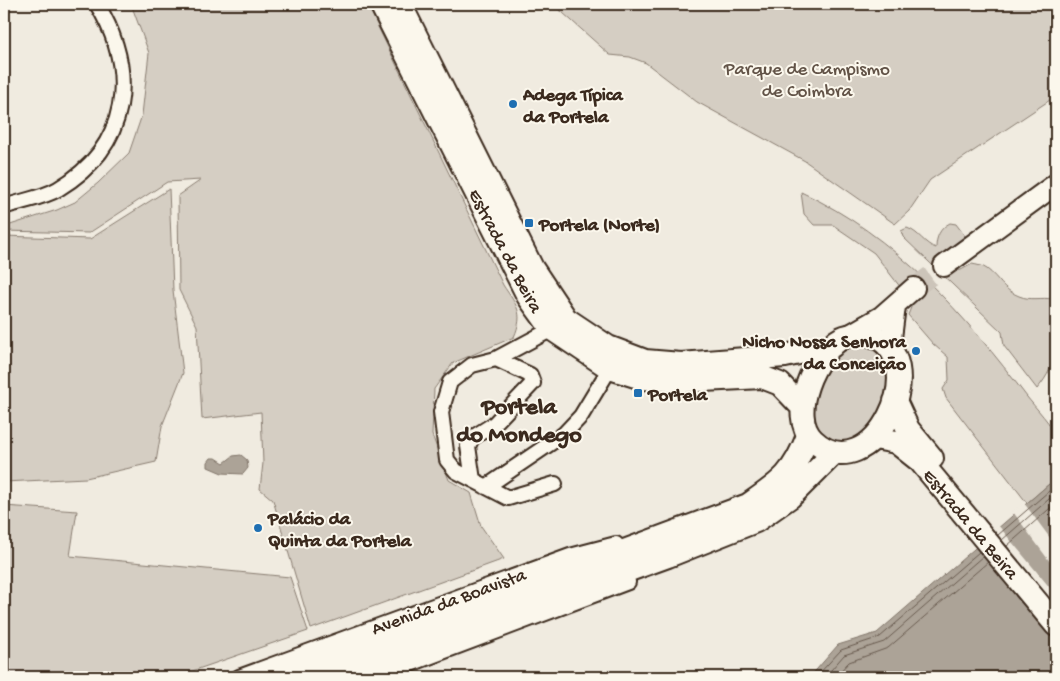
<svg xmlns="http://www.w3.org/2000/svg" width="1060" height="681" font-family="'Gochi Hand',sans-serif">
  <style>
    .green { fill: #d5cec3; stroke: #887c70 }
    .water { fill: #aca397; stroke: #7f7367 }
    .pier { fill: #f0ebe0 }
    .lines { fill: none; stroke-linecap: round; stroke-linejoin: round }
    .shore { stroke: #685a4e; stroke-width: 1 }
    .secondary-tunnel { stroke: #ccc4b9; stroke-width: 20; stroke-dasharray: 20 10; stroke-linecap: butt }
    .minor-casing { stroke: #3b2a1e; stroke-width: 18 }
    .secondary-casing { stroke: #3b2a1e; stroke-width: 24 }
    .primary-casing { stroke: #3b2a1e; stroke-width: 26 }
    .trunk-casing { stroke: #3b2a1e; stroke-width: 26 }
    .minor { stroke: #fbf7ec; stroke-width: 14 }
    .secondary { stroke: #fbf7ec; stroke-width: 20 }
    .primary { stroke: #fbf7ec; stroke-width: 22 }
    .trunk { stroke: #fbf7ec; stroke-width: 22 }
    .poi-dot { fill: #1f6fb2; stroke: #fbf7ec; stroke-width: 2 }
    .labels { text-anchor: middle; stroke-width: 4; stroke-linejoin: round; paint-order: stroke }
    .park-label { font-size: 19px; fill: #625347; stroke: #fbf7ec }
    .poi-label { font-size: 19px; font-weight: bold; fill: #3b2a1e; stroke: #fbf7ec; text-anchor: start }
    .street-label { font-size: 19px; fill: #3b2a1e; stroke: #fbf7ec }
    .district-label { font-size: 24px; font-weight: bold; fill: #3b2a1e; stroke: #fbf7ec }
  </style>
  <rect width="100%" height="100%" fill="#f0ebe0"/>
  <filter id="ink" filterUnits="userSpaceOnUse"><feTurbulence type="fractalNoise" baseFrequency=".02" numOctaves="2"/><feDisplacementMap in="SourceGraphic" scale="10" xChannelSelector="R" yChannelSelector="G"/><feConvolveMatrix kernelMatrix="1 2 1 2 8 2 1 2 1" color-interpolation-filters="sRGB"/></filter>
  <g filter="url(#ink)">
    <path class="green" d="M 131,4 L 367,4 L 503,285 C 516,305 525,312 514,337 L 453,363 L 434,389 L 432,435 L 449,480 L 471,493 L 481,526 L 504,559 L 311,629 L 273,500 L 260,489 L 263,463 L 261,412 L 202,419 L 197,326 L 179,290 L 178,196 L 201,180 L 167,182 L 89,233 L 4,231 L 4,227 L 57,210 L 75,202 L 98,183 L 129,153 L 142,115 L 149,53 Z
      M 553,4 L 1056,4 L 1056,96 L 930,180 L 909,211 L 895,224 L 805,161 L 697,102 L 646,63 L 630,57 L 610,55 Z
      M 169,189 L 173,290 L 183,373 L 162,426 L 156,462 L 86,478 L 4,482 L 4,236 L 90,239 Z
      M 801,192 C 895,235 966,316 1027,397 C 1034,406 1054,427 1056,436 C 1059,449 1056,465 1056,478 L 1027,503 L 946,398 L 943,389 L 949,380 L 948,357 L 933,344 L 908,315 L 917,292 L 901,288 L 874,253 L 833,225 L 814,225 L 804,214 Z
      M 950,223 L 956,224 L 968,240 L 950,272 L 961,270 L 972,264 C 977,265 983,266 987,269 C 999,278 1003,290 1019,296 C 1031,301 1041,297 1053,299 L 1056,307 C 1056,342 1060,362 1037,389 L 1004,346 L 1002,332 L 903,237 L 901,231 L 907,228 C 919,232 924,244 936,248 C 936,237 940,228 950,223 Z
      M 863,345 C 912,355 884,433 848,443 C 844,445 837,443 832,443 L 814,426 C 810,396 828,347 863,345 Z
      M 4,506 L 77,511 L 70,556 L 290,577 L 308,631 L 175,677 L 4,677 Z"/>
    <path class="water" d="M 241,455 L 247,460 L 248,468 L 243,474 L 222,473 L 208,467 L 208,462 L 211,458 L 216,458 L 224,463 L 233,456 Z
      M 1056,478 L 1056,677 L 810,677 L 838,645 L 877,633 Z"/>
    <path class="pier" d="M 1024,503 L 1056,546 L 1056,570 L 1013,512 Z
      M 998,525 L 1056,595 L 1056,637 L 977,543 Z"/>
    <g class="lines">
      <path class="shore" d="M 998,535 L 1056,485
        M 1002,540 L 1056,493
        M 1007,546 L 1056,503
        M 816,677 L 841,650 L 880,637 L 979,552
        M 825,677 L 844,655 L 884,642 L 983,556
        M 835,677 L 849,662 L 888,648 L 988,562"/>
      <path class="secondary-tunnel" d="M 914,288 L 944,266"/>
      <g class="minor-casing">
        <path id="minor" d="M 4,207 C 21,201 43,198 58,189 C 130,146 138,72 97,4
          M 552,329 L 496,359 L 472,365 L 450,382 L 441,412 L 447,460 L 456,471 L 508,498 L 555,484
          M 473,480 L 468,446 L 472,438 L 494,424 L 533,383 L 530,375 L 496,359
          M 486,487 L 564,434 L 581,416 L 610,368
          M 239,677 L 570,556 L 616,544
          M 376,677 L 628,582"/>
      </g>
      <g class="secondary-casing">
        <path id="secondary" d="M 944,266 L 1056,184
          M 850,335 L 881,317 L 914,288
          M 893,352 L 891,338 L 895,306"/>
      </g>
      <g class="primary-casing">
        <path id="primary" d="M 381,4 L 528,296 L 552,329 L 610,368 L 642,378 L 683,381 L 762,377 L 780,384 L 802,407
          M 400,4 L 532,268 L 566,319 L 608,347 L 645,361 L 681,364 L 785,356 L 832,346
          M 868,334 C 940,355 871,496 813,440 C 787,415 814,353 842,338 C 850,334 859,335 868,334 Z
          M 895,401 L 908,429 L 932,458
          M 875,438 L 896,442 L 920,461 L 1056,625"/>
      </g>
      <g class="trunk-casing">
        <path id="trunk" d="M 285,677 L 748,505 C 781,482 793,475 808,436
          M 334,677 L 668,556 L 756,521 L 790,497 L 834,453"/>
      </g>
      <use href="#minor" class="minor"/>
      <use href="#secondary" class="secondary"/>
      <use href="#primary" class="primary"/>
      <use href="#trunk" class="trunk"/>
    </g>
  </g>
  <g class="poi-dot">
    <circle cx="513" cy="104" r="5"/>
    <rect x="524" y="218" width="10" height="10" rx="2.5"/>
    <circle cx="916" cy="351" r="5"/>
    <rect x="633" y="388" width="10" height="10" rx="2.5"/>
    <circle cx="258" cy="528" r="5"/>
  </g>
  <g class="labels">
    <g class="park-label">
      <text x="807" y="74">Parque de Campismo<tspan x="807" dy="22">de Coimbra</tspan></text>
    </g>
    <g class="poi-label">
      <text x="523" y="100">Adega Típica<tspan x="523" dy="22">da Portela</tspan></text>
      <text x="539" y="230">Portela (Norte)</text>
      <text x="906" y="347" text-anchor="end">Nicho Nossa Senhora<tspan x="906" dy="22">da Conceição</tspan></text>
      <text x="648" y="400">Portela</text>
      <text x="268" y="524">Palácio da<tspan x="268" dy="22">Quinta da Portela</tspan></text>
    </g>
    <g class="street-label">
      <text transform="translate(507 250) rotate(62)" y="7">Estrada da Beira</text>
      <text transform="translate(972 523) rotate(50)" y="7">Estrada da Beira</text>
      <text transform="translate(448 600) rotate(-20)" y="7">Avenida da Boavista</text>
    </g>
    <g class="district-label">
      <text x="519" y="413">Portela<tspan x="519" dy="28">do Mondego</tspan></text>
    </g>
  </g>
  <rect width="1060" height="681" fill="none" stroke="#fbf7ec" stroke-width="20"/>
  <rect x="10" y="10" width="1040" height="661" fill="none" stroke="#3b2a1e" stroke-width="2" filter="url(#ink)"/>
</svg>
